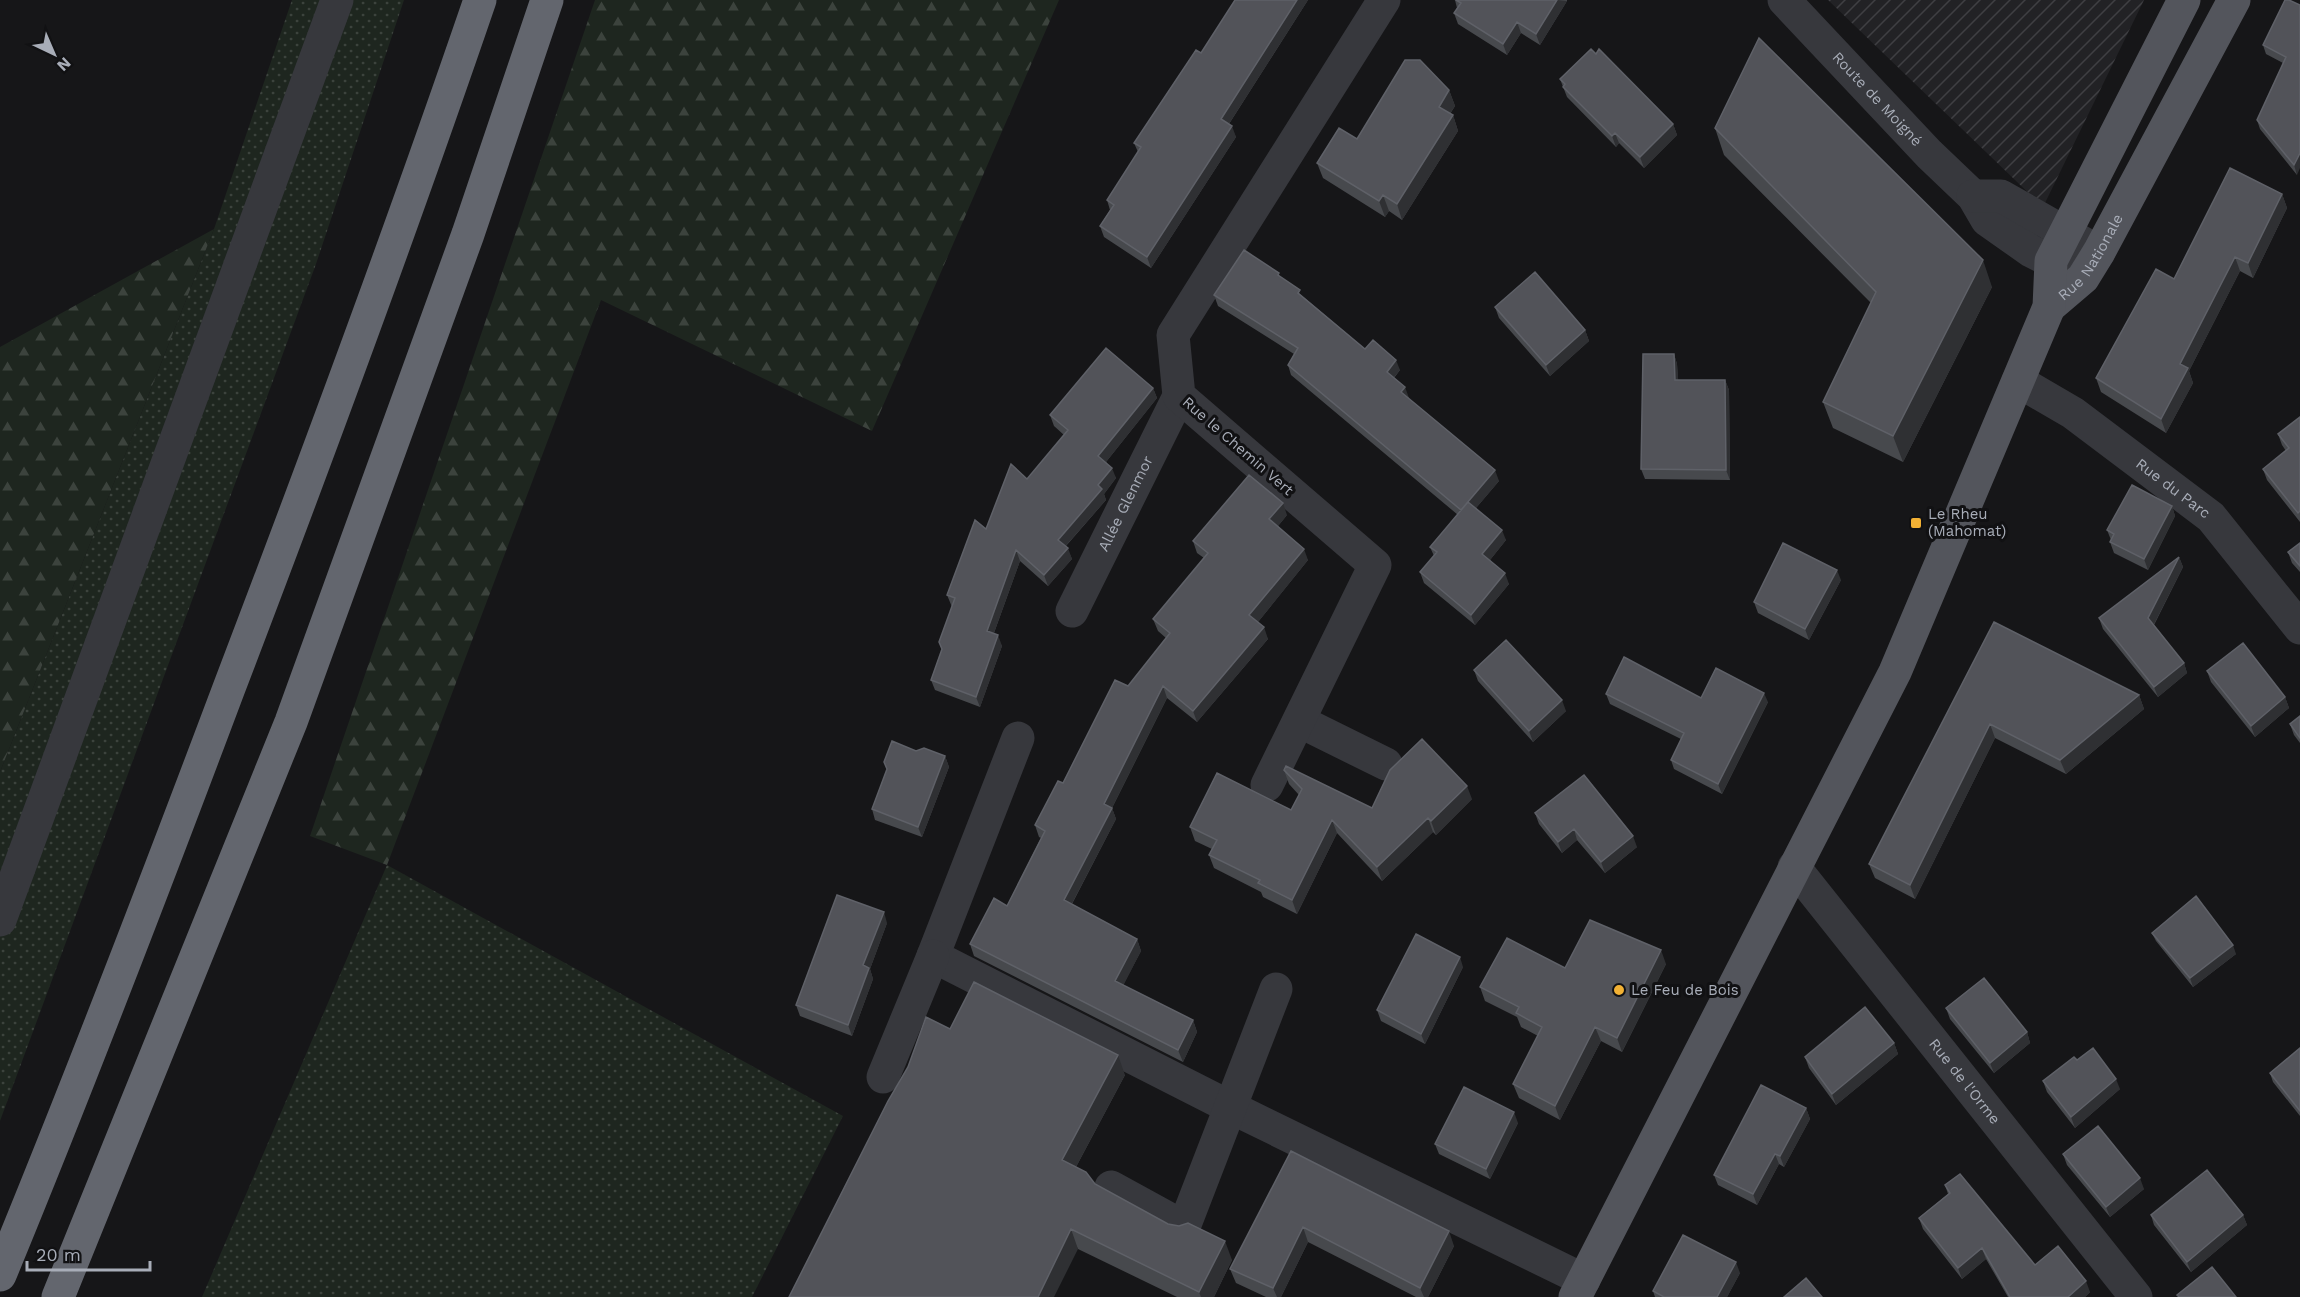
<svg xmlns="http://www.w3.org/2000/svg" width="2300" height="1297" font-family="'Work Sans',sans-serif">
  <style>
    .industrial { fill: url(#industrial-furrows) }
    .grass { fill: url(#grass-dots) }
    .forest { fill: url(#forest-firs) }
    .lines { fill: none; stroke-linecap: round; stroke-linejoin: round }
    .minor { stroke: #37383d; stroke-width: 33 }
    .major { stroke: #53555c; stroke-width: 33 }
    .highway { stroke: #63666e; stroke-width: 33 }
    .wall { fill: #47494d }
    .shaded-wall { fill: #2f3033 }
    .building { fill: #525359; stroke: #5f6168; stroke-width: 1.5 }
    .poi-dot { fill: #f2b134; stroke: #111113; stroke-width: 2 }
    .labels { text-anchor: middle; stroke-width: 6; stroke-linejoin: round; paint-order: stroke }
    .street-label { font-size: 15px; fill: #a8adb8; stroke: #111113 }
    .poi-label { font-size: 15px; fill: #a8adb8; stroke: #111113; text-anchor: start }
  </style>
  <defs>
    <pattern id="industrial-furrows" width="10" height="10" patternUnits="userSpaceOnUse" patternTransform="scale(1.5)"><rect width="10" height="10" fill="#222225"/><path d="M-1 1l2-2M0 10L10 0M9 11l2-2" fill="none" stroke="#3f3f43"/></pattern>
    <pattern id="grass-dots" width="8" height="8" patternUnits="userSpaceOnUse" patternTransform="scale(1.5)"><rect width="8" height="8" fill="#1e261f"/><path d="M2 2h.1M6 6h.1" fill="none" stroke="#3c433d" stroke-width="1.8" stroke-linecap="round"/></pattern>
    <pattern id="forest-firs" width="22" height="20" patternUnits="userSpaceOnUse" patternTransform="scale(1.5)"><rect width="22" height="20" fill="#1e261f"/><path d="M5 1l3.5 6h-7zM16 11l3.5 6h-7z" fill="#3c433d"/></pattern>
  </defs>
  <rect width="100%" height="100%" fill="#161618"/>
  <path class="industrial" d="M 1828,0 L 2144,0 L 2043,207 Z"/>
  <path class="grass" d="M 292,0 L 404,0 L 316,264 L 0,1121 L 0,772 L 214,229 Z
    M 387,865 L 843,1116 L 752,1297 L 202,1297 Z"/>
  <path class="forest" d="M 595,0 L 1059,0 L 872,431 L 601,300 L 387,865 L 310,836 Z
    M 214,229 L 0,772 L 0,347 Z"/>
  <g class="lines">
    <g class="minor">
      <path id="s1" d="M 1784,0 L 1929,154 L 1973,196 L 1987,220 L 2031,251 L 2077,274"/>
      <path d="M 1973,196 L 2001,196 L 2099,252"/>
      <path id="s2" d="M 2018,381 L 2073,413 L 2211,517 L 2300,628"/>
      <path id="s3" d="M 1072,611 L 1179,396"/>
      <path d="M 1299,721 L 1386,764"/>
      <path d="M 1018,738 L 933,956 L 1228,1106 L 1584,1280"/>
      <path d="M 1267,785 L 1375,565 L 1179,396 L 1173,335 L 1384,0"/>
      <path id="s4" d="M 1794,867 L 2136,1297"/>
      <path d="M 0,920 L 337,0"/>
      <path d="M 883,1077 L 933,956"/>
      <path d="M 1111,1187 L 1184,1227 L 1276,989"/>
    </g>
    <g class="major">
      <path id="s5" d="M 2049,307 L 2083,278 L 2099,252 L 2234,0"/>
      <path d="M 1575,1297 L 1895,672 L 2049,307 L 2051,261 L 2184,0"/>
    </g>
    <path class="highway" d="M 0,1275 C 80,1081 155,885 229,688 C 316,460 401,231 480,0
      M 58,1297 L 291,722 L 468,234 L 547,0"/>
  </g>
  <path class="wall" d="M 1234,0 L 1308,0 L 1229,124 L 1236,137 L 1151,268 L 1104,237 L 1100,226 L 1110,210 L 1107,200 L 1138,152 L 1134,143 L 1201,53 L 1235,1 Z
    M 1455,0 L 1567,0 L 1567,1 L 1540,45 L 1521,33 L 1507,55 L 1458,24 L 1454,13 L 1457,8 Z
    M 2285,0 L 2297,175 L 2260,129 L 2257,120 L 2283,63 L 2266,54 L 2263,45 Z
    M 1560,79 L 1673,124 L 1677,135 L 1644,168 L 1619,143 L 1616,147 L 1567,97 Z
    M 1449,90 L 1455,106 L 1450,114 L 1453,115 L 1458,131 L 1402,220 L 1389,211 L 1385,217 L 1323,178 L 1317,163 L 1357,139 Z
    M 1715,128 L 1992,287 L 1903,462 L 1833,428 L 1823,402 L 1871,303 L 1724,155 Z
    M 2282,194 L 2287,208 L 2253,278 L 2240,271 L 2189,371 L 2193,383 L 2166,433 L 2101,392 L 2096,378 Z
    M 1281,278 L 1365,349 L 1400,370 L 1394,378 L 1408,399 L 1499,481 L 1476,508 L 1506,540 L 1490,560 L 1509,584 L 1475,625 L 1424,583 L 1420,572 L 1434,556 L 1430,547 L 1458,515 L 1291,375 L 1288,365 L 1294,354 L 1218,306 L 1214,295 Z
    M 1495,307 L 1585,330 L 1589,341 L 1550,376 L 1499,318 Z
    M 1674,354 L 1677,364 L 1678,380 L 1725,380 L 1729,390 L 1730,480 L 1645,479 L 1641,469 Z
    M 1153,388 L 1157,398 L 1106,462 L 1116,478 L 1104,494 L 1106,500 L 1066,546 L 1072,559 L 1048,586 L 1020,561 L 994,633 L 1002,646 L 980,707 L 935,690 L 931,680 L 942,650 L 939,642 L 952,607 L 947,595 L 986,529 L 1064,435 L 1054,426 L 1050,415 Z
    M 2300,417 L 2300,522 L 2267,480 L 2263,469 L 2286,451 L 2282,445 L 2278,434 Z
    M 2172,506 L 2175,516 L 2148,570 L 2114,553 L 2110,542 L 2111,540 L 2107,530 Z
    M 1287,515 L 1278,526 L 1308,560 L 1258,622 L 1268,639 L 1197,722 L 1167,698 L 1112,808 L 1116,819 L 1072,904 L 1137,939 L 1141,951 L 1123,985 L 1193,1020 L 1197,1032 L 1183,1062 L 974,956 L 970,944 L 1007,906 L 1041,838 L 1039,837 L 1035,825 L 1128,686 L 1166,638 L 1158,631 L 1153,619 L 1204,558 L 1197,553 L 1193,541 Z
    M 2300,543 L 2300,572 L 2292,563 L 2288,552 Z
    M 2179,557 L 2183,567 L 2154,625 L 2184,663 L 2187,673 L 2158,697 L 2103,629 L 2099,618 Z
    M 1841,580 L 1809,640 L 1758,613 L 1754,602 Z
    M 1994,622 L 2139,695 L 2144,709 L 2066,774 L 1995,738 L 1915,899 L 1875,878 L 1869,864 Z
    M 1474,670 L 1566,711 L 1533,742 L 1478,681 Z
    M 2207,671 L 2285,697 L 2289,708 L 2255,737 L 2211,682 Z
    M 1606,694 L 1701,698 L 1768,702 L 1722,794 L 1674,769 L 1671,760 L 1681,739 L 1610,704 Z
    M 2300,716 L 2300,743 L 2294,735 L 2290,724 Z
    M 916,751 L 945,756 L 949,767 L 922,837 L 875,820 L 872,809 Z
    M 1284,770 L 1372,808 L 1472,799 L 1436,835 L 1433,832 L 1382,881 L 1337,833 L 1297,914 L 1263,897 L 1261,892 L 1214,868 L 1209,855 L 1212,849 L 1195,841 L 1190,827 L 1291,810 L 1299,795 L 1289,784 Z
    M 1535,813 L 1637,847 L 1605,873 L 1577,840 L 1562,853 L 1539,824 Z
    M 887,923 L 870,969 L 873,979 L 852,1036 L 800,1016 L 796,1005 Z
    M 2152,933 L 2236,954 L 2193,987 L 2156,941 Z
    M 1666,964 L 1622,1052 L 1601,1041 L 1560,1120 L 1519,1098 L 1513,1084 L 1538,1036 L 1521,1027 L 1517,1017 L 1485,1001 L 1480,987 L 1565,968 Z
    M 1463,967 L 1425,1044 L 1381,1021 L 1377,1010 Z
    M 1946,1008 L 2027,1032 L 2030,1043 L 1994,1073 L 1950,1019 Z
    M 950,1029 L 1125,1075 L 1076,1167 L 1095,1184 L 1232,1260 L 1214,1297 L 1177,1297 L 1078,1249 Z
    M 1894,1043 L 1898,1054 L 1836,1105 L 1809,1068 L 1805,1057 Z
    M 2300,1048 L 2300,1116 L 2273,1082 L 2270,1073 Z
    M 2043,1081 L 2120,1089 L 2075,1128 L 2047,1092 Z
    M 1806,1108 L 1810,1119 L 1784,1167 L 1779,1164 L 1757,1205 L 1718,1185 L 1714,1175 Z
    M 1518,1123 L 1490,1179 L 1439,1154 L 1435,1144 Z
    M 1291,1151 L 1454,1246 L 1428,1297 L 1416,1297 L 1308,1242 L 1281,1297 L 1266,1297 L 1236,1283 L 1230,1269 Z
    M 2063,1154 L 2144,1189 L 2110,1217 L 2067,1165 Z
    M 1945,1185 L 2035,1265 L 2090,1292 L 2085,1297 L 2008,1297 L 1986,1259 L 1962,1279 L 1923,1229 L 1919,1218 L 1948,1194 Z
    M 2151,1215 L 2243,1215 L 2247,1225 L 2191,1272 L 2154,1225 Z
    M 1740,1273 L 1727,1297 L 1655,1297 L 1653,1291 Z"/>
  <path class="shaded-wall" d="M 1297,0 L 1308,0 L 1225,130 L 1221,119 Z
    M 1557,0 L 1567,1 L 1540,45 L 1536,34 Z
    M 1517,22 L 1521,33 L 1507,55 L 1503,44 Z
    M 1449,90 L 1455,106 L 1444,122 L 1439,107 Z
    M 1453,115 L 1458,131 L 1402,220 L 1397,204 Z
    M 1673,124 L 1677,135 L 1644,168 L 1640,157 Z
    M 1232,126 L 1236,137 L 1151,268 L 1147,257 Z
    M 1615,133 L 1619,143 L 1616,147 L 1612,136 Z
    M 2300,153 L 2300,168 L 2297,175 L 2294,165 Z
    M 2282,194 L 2287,208 L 2253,278 L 2248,263 Z
    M 1383,195 L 1389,211 L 1385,217 L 1379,201 Z
    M 2235,257 L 2240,271 L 2189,371 L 2193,383 L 2166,433 L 2161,419 L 2180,364 Z
    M 1983,260 L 1992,287 L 1903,462 L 1893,436 Z
    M 1585,330 L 1589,341 L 1550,376 L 1546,365 Z
    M 1674,354 L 1677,364 L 1679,390 L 1675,380 Z
    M 1396,360 L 1400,370 L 1390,382 L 1387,372 Z
    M 1725,380 L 1729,390 L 1730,480 L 1726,470 Z
    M 1405,387 L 1409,398 L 1405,403 L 1401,392 Z
    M 1153,388 L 1157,398 L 1102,467 L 1098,456 Z
    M 1112,468 L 1116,478 L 1104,494 L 1106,500 L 1062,550 L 1058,540 L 1098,485 Z
    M 1495,470 L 1499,481 L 1465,521 L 1461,510 Z
    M 1283,503 L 1287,515 L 1274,531 L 1269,519 Z
    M 2172,506 L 2175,516 L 2148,570 L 2144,559 Z
    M 1502,530 L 1506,540 L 1486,565 L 1482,554 Z
    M 1068,548 L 1072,559 L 1048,586 L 1044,575 Z
    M 1304,549 L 1308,560 L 1254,627 L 1249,615 Z
    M 1016,550 L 1020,561 L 991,641 L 987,631 Z
    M 2179,557 L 2183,567 L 2152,628 L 2148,618 Z
    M 1837,570 L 1841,580 L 1809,640 L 1805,629 Z
    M 1505,573 L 1509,584 L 1475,625 L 1471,615 Z
    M 1264,627 L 1268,639 L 1197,722 L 1193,711 Z
    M 998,635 L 1002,646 L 980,707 L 976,697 Z
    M 2184,663 L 2187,673 L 2158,697 L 2154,687 Z
    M 1163,686 L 1167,698 L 1112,808 L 1116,819 L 1068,911 L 1064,900 L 1104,804 Z
    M 1764,693 L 1768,702 L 1722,794 L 1718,784 Z
    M 2139,695 L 2144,709 L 2066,774 L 2060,760 Z
    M 2285,697 L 2289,708 L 2255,737 L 2251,726 Z
    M 1562,700 L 1566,711 L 1533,742 L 1529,731 Z
    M 1990,724 L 1995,738 L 1915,899 L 1910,885 Z
    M 945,756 L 949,767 L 922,837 L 918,827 Z
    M 1467,786 L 1472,799 L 1436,835 L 1431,821 Z
    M 1428,818 L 1433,832 L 1382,881 L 1377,867 Z
    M 1332,820 L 1337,833 L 1297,914 L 1292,900 Z
    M 1574,829 L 1577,840 L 1562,853 L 1558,842 Z
    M 1633,836 L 1637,847 L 1605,873 L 1601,862 Z
    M 884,912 L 887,923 L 870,969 L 873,979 L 852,1036 L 848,1025 L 863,965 Z
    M 1137,939 L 1141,951 L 1120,992 L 1115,981 Z
    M 2233,945 L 2236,954 L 2193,987 L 2190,978 Z
    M 1661,950 L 1666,964 L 1622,1052 L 1617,1038 Z
    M 1460,957 L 1463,967 L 1425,1044 L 1421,1034 Z
    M 1193,1020 L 1197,1032 L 1183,1062 L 1178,1050 Z
    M 1595,1027 L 1601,1041 L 1560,1120 L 1555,1106 Z
    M 2027,1032 L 2030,1043 L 1994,1073 L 1990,1063 Z
    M 1894,1043 L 1898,1054 L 1836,1105 L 1832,1094 Z
    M 1118,1055 L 1125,1075 L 1069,1180 L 1062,1160 Z
    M 2116,1079 L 2120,1089 L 2075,1128 L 2071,1117 Z
    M 1806,1108 L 1810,1119 L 1784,1167 L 1780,1156 Z
    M 1514,1112 L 1518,1123 L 1490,1179 L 1486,1169 Z
    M 1775,1154 L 1779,1164 L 1757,1205 L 1753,1194 Z
    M 2140,1178 L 2144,1189 L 2110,1217 L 2106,1207 Z
    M 2243,1215 L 2247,1225 L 2191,1272 L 2187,1262 Z
    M 1303,1227 L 1308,1242 L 1281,1297 L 1277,1297 L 1273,1288 Z
    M 1071,1229 L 1078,1249 L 1054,1297 L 1038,1297 Z
    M 1449,1231 L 1454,1246 L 1428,1297 L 1424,1297 L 1420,1288 Z
    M 1225,1241 L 1232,1260 L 1214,1297 L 1201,1297 L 1199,1292 Z
    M 1982,1248 L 1986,1259 L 1962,1279 L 1958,1268 Z
    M 1736,1262 L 1740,1273 L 1727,1297 L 1717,1297 Z
    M 2086,1281 L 2090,1292 L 2085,1297 L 2068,1297 Z"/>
  <path class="building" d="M 1235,0 L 1297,0 L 1221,119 L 1232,126 L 1147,257 L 1100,226 L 1114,205 L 1107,200 L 1141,147 L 1134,143 L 1196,50 L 1201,53 Z
    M 1456,0 L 1557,0 L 1536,34 L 1517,22 L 1503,44 L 1454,13 L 1461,3 Z
    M 2285,0 L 2289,0 L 2300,5 L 2300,153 L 2294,165 L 2257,120 L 2286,57 L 2263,45 Z
    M 1759,38 L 1983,260 L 1893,436 L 1823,402 L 1876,292 L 1715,128 Z
    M 1591,49 L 1596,54 L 1599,49 L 1673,124 L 1640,157 L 1615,133 L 1612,136 L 1563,87 L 1565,84 L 1560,79 Z
    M 1405,60 L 1420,60 L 1449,90 L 1439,107 L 1453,115 L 1397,204 L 1383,195 L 1379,201 L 1317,163 L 1339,128 L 1357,139 Z
    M 2230,168 L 2282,194 L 2248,263 L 2235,257 L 2180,364 L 2188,368 L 2161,419 L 2096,378 L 2156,269 L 2174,279 Z
    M 1244,250 L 1279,273 L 1278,275 L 1300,290 L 1298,293 L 1365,349 L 1373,340 L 1396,360 L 1387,372 L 1405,387 L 1401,392 L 1495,470 L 1461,510 L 1288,365 L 1298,348 L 1214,295 Z
    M 1535,272 L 1585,330 L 1546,365 L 1495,307 Z
    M 1106,348 L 1153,388 L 1098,456 L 1112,468 L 1098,485 L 1102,489 L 1058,540 L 1068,548 L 1044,575 L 1016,550 L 987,631 L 998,635 L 976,697 L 931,680 L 942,649 L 939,642 L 955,598 L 947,595 L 975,520 L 986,529 L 1011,464 L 1027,479 L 1068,430 L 1050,415 Z
    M 1643,354 L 1674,354 L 1675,380 L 1725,380 L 1726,470 L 1641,469 Z
    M 2300,417 L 2300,511 L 2298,513 L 2263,469 L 2289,448 L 2278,434 Z
    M 1249,475 L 1283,503 L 1269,519 L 1304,549 L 1249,615 L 1264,627 L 1193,711 L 1163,686 L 1104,804 L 1112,808 L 1064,900 L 1137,939 L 1115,981 L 1193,1020 L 1178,1050 L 970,944 L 994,898 L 1007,906 L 1045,831 L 1035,825 L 1058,781 L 1063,783 L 1115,680 L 1128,686 L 1170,633 L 1153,619 L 1208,553 L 1193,541 Z
    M 2132,485 L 2172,506 L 2144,559 L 2110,542 L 2114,534 L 2107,530 Z
    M 1468,502 L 1502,530 L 1482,554 L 1505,573 L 1471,615 L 1420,572 L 1437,552 L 1430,547 Z
    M 1783,543 L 1837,570 L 1805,629 L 1754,602 Z
    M 2300,543 L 2300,566 L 2288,552 Z
    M 2179,557 L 2148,618 L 2184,663 L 2154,687 L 2099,618 Z
    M 1994,622 L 2139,695 L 2060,760 L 1990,724 L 1910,885 L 1869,864 Z
    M 1506,640 L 1562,700 L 1529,731 L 1474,670 Z
    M 2243,643 L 2285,697 L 2251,726 L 2207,671 Z
    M 1624,657 L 1701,698 L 1716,668 L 1764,693 L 1718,784 L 1671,760 L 1684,733 L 1606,694 Z
    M 2300,716 L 2300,738 L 2290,724 Z
    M 1422,739 L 1467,786 L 1431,821 L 1428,818 L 1377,867 L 1332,820 L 1292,900 L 1258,883 L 1260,880 L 1209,855 L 1217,840 L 1190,827 L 1217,773 L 1291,810 L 1302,789 L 1284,770 L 1286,766 L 1372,808 L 1390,770 Z
    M 892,741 L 916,751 L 924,748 L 945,756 L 918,827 L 872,809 L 887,769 L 884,762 Z
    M 1584,775 L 1633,836 L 1601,862 L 1574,829 L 1558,842 L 1535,813 Z
    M 837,895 L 884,912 L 863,965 L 869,968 L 848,1025 L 796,1005 Z
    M 2196,896 L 2233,945 L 2190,978 L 2152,933 Z
    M 1590,920 L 1661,950 L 1617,1038 L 1595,1027 L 1555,1106 L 1513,1084 L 1542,1027 L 1516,1013 L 1519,1007 L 1480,987 L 1507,938 L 1565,968 Z
    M 1416,934 L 1460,957 L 1421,1034 L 1377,1010 Z
    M 1984,978 L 2027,1032 L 1990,1063 L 1946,1008 Z
    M 974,982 L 1118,1055 L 1062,1160 L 1086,1172 L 1095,1184 L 1168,1224 L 1179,1226 L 1188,1223 L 1225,1241 L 1199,1292 L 1071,1229 L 1038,1297 L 789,1297 L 888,1101 L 908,1067 L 926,1017 L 950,1029 Z
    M 1865,1007 L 1894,1043 L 1832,1094 L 1805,1057 Z
    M 2093,1048 L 2116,1079 L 2071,1117 L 2043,1081 L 2074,1057 L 2077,1060 Z
    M 2300,1048 L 2300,1111 L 2270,1073 Z
    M 1761,1085 L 1806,1108 L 1780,1156 L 1775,1154 L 1753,1194 L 1714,1175 Z
    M 1464,1087 L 1514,1112 L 1486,1169 L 1435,1144 Z
    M 2098,1126 L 2140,1178 L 2106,1207 L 2063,1154 Z
    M 1291,1151 L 1449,1231 L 1420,1288 L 1303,1227 L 1273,1288 L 1230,1269 Z
    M 2207,1170 L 2243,1215 L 2187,1262 L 2151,1215 Z
    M 1960,1174 L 2035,1265 L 2058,1246 L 2086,1281 L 2068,1297 L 2010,1297 L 1982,1248 L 1958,1268 L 1919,1218 L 1950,1193 L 1945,1185 Z
    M 1683,1235 L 1736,1262 L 1717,1297 L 1664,1297 L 1653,1291 Z
    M 2212,1267 L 2236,1297 L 2179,1297 L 2177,1295 Z
    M 1806,1278 L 1822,1297 L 1784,1297 Z"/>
  <g class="poi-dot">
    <rect x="1910" y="517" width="12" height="12" rx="3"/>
    <circle cx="1619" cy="990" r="6"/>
  </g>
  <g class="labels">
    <g class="street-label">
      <text dy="5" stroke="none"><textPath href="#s1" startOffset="136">Route de Moigné</textPath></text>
      <text dy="5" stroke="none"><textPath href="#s5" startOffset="66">Rue Nationale</textPath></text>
      <text transform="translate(1238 446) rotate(41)" y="5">Rue le Chemin Vert</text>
      <text dy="5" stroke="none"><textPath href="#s2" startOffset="189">Rue du Parc</textPath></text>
      <text dy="5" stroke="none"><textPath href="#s3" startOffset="120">Allée Glenmor</textPath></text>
      <text dy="5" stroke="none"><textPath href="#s4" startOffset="274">Rue de l'Orme</textPath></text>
    </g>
    <g class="poi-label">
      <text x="1928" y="519">Le Rheu<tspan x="1928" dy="17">(Mahomat)</tspan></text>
      <text x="1631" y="995">Le Feu de Bois</text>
    </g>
  </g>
  <g transform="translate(54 54) rotate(136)" stroke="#111113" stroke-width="4.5" paint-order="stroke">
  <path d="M0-4.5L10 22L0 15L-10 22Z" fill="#a8adb8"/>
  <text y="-9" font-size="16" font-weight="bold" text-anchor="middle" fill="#a8adb8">N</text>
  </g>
  <path d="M27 1261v9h123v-9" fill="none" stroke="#a8adb8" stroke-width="3"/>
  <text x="36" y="1261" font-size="18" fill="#a8adb8" stroke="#111113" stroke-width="4.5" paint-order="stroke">20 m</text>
</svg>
